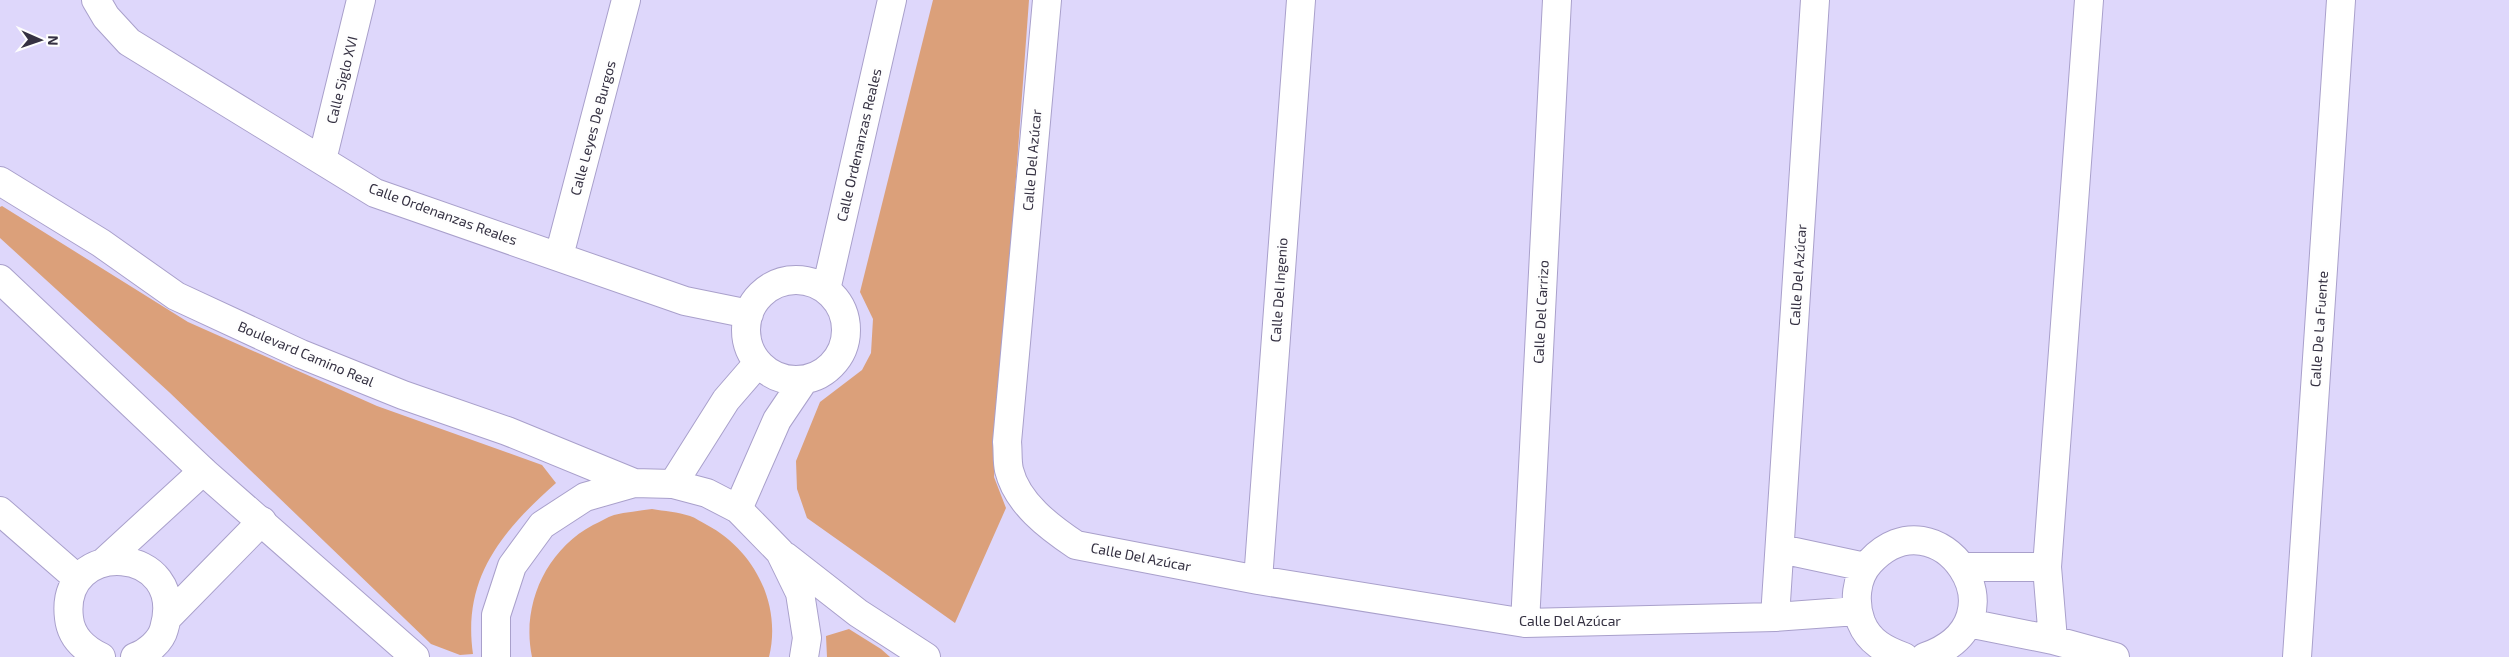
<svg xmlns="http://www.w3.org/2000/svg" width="2509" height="657" font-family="'Exo 2',sans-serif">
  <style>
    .green { fill: #dba07a }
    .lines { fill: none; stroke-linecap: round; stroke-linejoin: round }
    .minor-casing { stroke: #a9a0cb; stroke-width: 30 }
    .tertiary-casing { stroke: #a9a0cb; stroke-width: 30 }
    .minor { stroke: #fff; stroke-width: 28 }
    .tertiary { stroke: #fff; stroke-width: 28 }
    .labels { text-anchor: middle; stroke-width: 5; stroke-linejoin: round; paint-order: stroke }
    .street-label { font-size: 14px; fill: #353142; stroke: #fefefe }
  </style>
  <rect width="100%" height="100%" fill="#ded7fb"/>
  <path class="green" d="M 933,0 L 1029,0 L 994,477 L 1006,508 L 955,623 L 807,518 L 797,489 L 796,461 L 820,402 L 862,370 L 871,353 L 873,319 L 860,292 Z
    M 2,206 L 188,322 L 377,406 L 542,465 L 556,483 C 502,531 462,578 473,654 L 460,655 L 431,644 L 169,392 L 0,238 L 0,207 Z
    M 652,509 C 664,511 678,512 690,516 C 696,518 701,522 707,525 C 754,550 782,604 769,657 L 532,657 C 521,605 546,550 593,525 C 600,522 607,517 614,515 C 626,512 639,511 652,509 Z
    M 849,629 L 881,649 L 890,657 L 827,657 L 826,636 Z"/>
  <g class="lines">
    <g class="minor-casing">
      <path id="minor" d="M 96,0 L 106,17 L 129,42 L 375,193 L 685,301 L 749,314
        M 1047,0 L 1007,442 C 1008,451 1007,461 1009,470 C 1017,503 1049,527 1076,545 L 1258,580 L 1525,623 L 1775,617 L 1857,611
        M 322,160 L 361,0
        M 559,256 L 626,0
        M746 330a50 50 0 1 1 100 0a50 50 0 1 1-100 0Z
        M 826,290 L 892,0
        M 673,484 L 726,400 L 758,363
        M 738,509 L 777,420 L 804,380
        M 0,511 L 78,579
        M 1781,549 L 1865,567
        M 105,561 L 203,471
        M 1964,567 L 2047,567
        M 1258,580 L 1301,0
        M 168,617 L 262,521
        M 1775,617 L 1815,0
        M 1525,623 L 1557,0
        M 1968,623 L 2053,640 L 2115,657
        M 2053,640 L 2047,567 L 2089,0
        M 101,657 C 84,649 71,637 69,618 C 59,537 189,544 164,629 C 161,641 147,653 135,657
        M 1904,657 C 1885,650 1869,642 1861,622 C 1854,603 1855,578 1870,562 C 1937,489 2031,620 1925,657
        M 2297,657 L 2341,0"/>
    </g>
    <g class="tertiary-casing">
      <path id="tertiary" d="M 0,181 L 101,243 L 176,296 L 301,354 L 403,395 L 507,431 L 634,483
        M 0,279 L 203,471 L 415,657
        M 785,556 L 858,613 L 926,657
        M 496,657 L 496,615 L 512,566 L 542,525 L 585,497 L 634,483 L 673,484 L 707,493 L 738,509 L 780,552 L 800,593 L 807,638 L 804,657"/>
    </g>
    <use href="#minor" class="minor"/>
    <use href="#tertiary" class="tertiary"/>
  </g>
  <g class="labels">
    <g class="street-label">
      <text transform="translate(342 80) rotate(-76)" y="5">Calle Siglo XVI</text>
      <text transform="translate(593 128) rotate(-75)" y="5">Calle Leyes De Burgos</text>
      <text transform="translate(859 145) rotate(-77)" y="5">Calle Ordenanzas Reales</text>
      <text transform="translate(1032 160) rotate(-85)" y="5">Calle Del Azúcar</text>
      <text transform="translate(443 214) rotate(20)" y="5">Calle Ordenanzas Reales</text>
      <text transform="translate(1798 275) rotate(-86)" y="5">Calle Del Azúcar</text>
      <text transform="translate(1279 290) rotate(-86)" y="5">Calle Del Ingenio</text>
      <text transform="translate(1541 312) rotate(-87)" y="5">Calle Del Carrizo</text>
      <text transform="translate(2319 329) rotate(-86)" y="5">Calle De La Fuente</text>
      <text transform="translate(306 354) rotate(23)" y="5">Boulevard Camino Real</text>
      <text transform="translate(1141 557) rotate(11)" y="5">Calle Del Azúcar</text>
      <text x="1570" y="626">Calle Del Azúcar</text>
    </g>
  </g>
  <g transform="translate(40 40) rotate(92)" stroke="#fefefe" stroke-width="4" paint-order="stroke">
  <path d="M0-4L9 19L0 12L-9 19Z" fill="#353142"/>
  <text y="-8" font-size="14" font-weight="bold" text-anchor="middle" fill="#353142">N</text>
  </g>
</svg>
